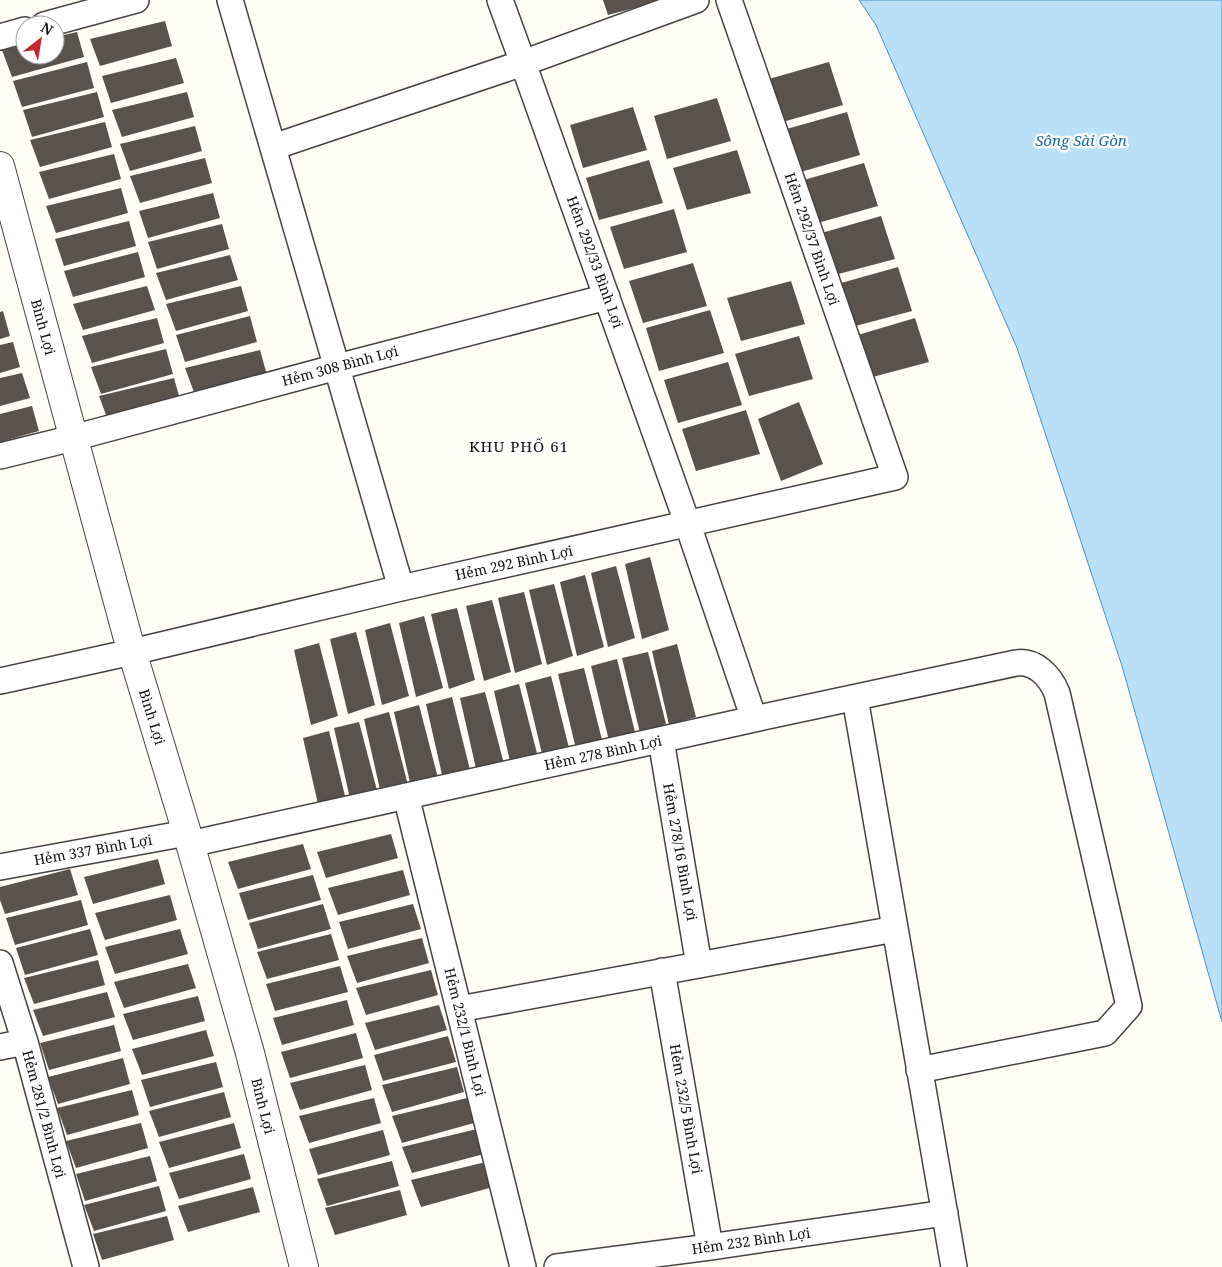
<svg xmlns="http://www.w3.org/2000/svg" width="1222" height="1267" font-family="'Noto Serif',serif">
  <style>
    .water { fill: #b9e0f7; stroke: #3f96cf }
    .building { fill: #5a524d }
    .lines { fill: none; stroke-linecap: round; stroke-linejoin: round }
    .minor-casing { stroke: #444; stroke-width: 28 }
    .tertiary-casing { stroke: #444; stroke-width: 30 }
    .minor { stroke: #fff; stroke-width: 25 }
    .tertiary { stroke: #fff; stroke-width: 28 }
    .labels { text-anchor: middle; stroke-width: 5; stroke-linejoin: round; paint-order: stroke }
    .street-label { font-size: 14px; fill: #111; stroke: #fff }
    .water-label { font-size: 15px; font-style: italic; fill: #1768a6; stroke: #fff }
    .neighbourhood-label { font-size: 15px; letter-spacing: 1px; fill: #111; stroke: #fff }
  </style>
  <rect width="100%" height="100%" fill="#fffdf5"/>
  <path class="water" d="M 859,0 L 1222,0 L 1222,1022 L 1122,666 L 1017,348 L 876,25 Z"/>
  <path class="building" d="M 603,0 L 661,0 L 661,1 L 608,15 Z
    M 165,21 L 172,46 L 100,66 L 90,39 Z
    M 77,32 L 84,57 L 12,77 L 2,50 L 25,45 L 25,55 L 55,55 L 55,37 Z
    M 176,58 L 184,83 L 111,103 L 102,76 Z
    M 87,62 L 94,88 L 22,107 L 13,81 Z
    M 829,62 L 843,105 L 779,123 L 765,80 Z
    M 97,92 L 104,117 L 32,137 L 23,110 Z
    M 187,92 L 194,117 L 122,137 L 112,110 Z
    M 717,98 L 731,141 L 667,159 L 654,116 Z
    M 633,107 L 647,150 L 583,168 L 570,125 Z
    M 847,112 L 860,155 L 797,173 L 783,130 Z
    M 105,122 L 112,147 L 40,167 L 30,140 Z
    M 195,126 L 202,151 L 130,171 L 120,144 Z
    M 737,150 L 751,193 L 687,210 L 673,168 Z
    M 114,154 L 121,179 L 49,199 L 39,172 Z
    M 205,158 L 212,183 L 140,203 L 130,176 Z
    M 649,160 L 663,203 L 599,220 L 586,178 Z
    M 864,163 L 878,206 L 814,224 L 800,181 Z
    M 121,188 L 128,213 L 56,233 L 46,206 Z
    M 213,193 L 220,218 L 148,238 L 139,211 Z
    M 674,209 L 687,252 L 624,269 L 610,227 Z
    M 881,216 L 895,259 L 831,276 L 818,234 Z
    M 129,221 L 136,246 L 64,266 L 55,239 Z
    M 222,224 L 229,249 L 157,269 L 148,242 Z
    M 138,252 L 145,277 L 73,297 L 64,271 Z
    M 230,255 L 238,280 L 166,300 L 156,273 Z
    M 693,263 L 707,306 L 643,323 L 629,281 Z
    M 898,267 L 912,311 L 848,328 L 834,285 Z
    M 791,281 L 805,324 L 741,341 L 727,298 Z
    M 147,286 L 155,310 L 83,330 L 73,304 Z
    M 241,286 L 248,311 L 176,331 L 166,304 Z
    M 710,310 L 724,353 L 659,371 L 646,328 Z
    M 3,311 L 10,336 L 0,339 L 0,312 Z
    M 250,316 L 257,342 L 185,362 L 176,335 Z
    M 157,318 L 164,343 L 92,363 L 82,336 Z
    M 915,318 L 929,362 L 865,379 L 851,337 Z
    M 799,336 L 813,379 L 749,396 L 735,354 Z
    M 13,342 L 20,367 L 0,373 L 0,345 Z
    M 166,349 L 173,374 L 101,394 L 91,367 Z
    M 260,350 L 267,375 L 195,395 L 185,368 Z
    M 728,362 L 742,405 L 678,423 L 664,380 Z
    M 22,373 L 30,398 L 0,406 L 0,378 Z
    M 174,378 L 181,403 L 109,423 L 99,396 Z
    M 799,402 L 823,464 L 781,481 L 758,419 Z
    M 32,406 L 39,431 L 0,442 L 0,414 Z
    M 746,410 L 760,454 L 696,471 L 682,429 Z
    M 650,557 L 669,630 L 642,639 L 625,564 Z
    M 616,566 L 635,638 L 608,647 L 591,573 Z
    M 585,575 L 604,647 L 577,656 L 560,582 Z
    M 554,584 L 573,656 L 547,665 L 529,590 Z
    M 524,592 L 542,664 L 515,673 L 498,598 Z
    M 492,600 L 511,672 L 484,681 L 466,606 Z
    M 457,608 L 475,680 L 449,689 L 431,614 Z
    M 424,616 L 443,688 L 416,697 L 399,623 Z
    M 390,623 L 409,696 L 382,705 L 365,630 Z
    M 356,632 L 375,705 L 348,714 L 330,639 Z
    M 319,643 L 338,716 L 311,725 L 294,650 Z
    M 677,644 L 696,717 L 669,725 L 652,651 Z
    M 648,652 L 666,724 L 640,733 L 622,658 Z
    M 617,659 L 635,732 L 609,741 L 591,666 Z
    M 584,668 L 602,740 L 576,749 L 558,674 Z
    M 551,676 L 569,748 L 543,758 L 525,683 Z
    M 519,684 L 538,757 L 511,766 L 494,691 Z
    M 485,692 L 504,764 L 477,773 L 460,698 Z
    M 452,697 L 470,770 L 443,779 L 426,704 Z
    M 419,705 L 438,778 L 411,787 L 394,712 Z
    M 389,712 L 408,785 L 381,794 L 364,719 Z
    M 359,722 L 378,794 L 351,803 L 334,728 Z
    M 329,731 L 347,804 L 320,813 L 303,738 Z
    M 391,834 L 398,858 L 326,878 L 317,852 Z
    M 303,844 L 311,869 L 238,889 L 228,862 Z
    M 158,859 L 165,884 L 93,904 L 84,877 Z
    M 70,869 L 78,895 L 5,914 L 0,900 L 0,887 Z
    M 403,870 L 410,895 L 338,915 L 328,888 Z
    M 313,875 L 321,900 L 248,920 L 239,893 Z
    M 170,895 L 177,920 L 105,940 L 95,913 Z
    M 81,900 L 88,925 L 15,945 L 6,918 Z
    M 323,904 L 331,929 L 258,949 L 249,923 Z
    M 413,904 L 421,929 L 348,949 L 339,922 Z
    M 90,929 L 98,955 L 25,975 L 16,948 Z
    M 180,929 L 188,954 L 115,974 L 105,947 Z
    M 331,934 L 339,960 L 267,979 L 257,952 Z
    M 422,938 L 429,963 L 357,983 L 347,956 Z
    M 98,960 L 105,985 L 34,1004 L 24,978 Z
    M 188,964 L 196,988 L 124,1008 L 114,982 Z
    M 340,966 L 348,992 L 275,1011 L 266,984 Z
    M 431,970 L 438,995 L 366,1015 L 356,988 Z
    M 107,992 L 115,1017 L 43,1036 L 33,1010 Z
    M 198,996 L 205,1021 L 133,1040 L 123,1014 Z
    M 347,1000 L 354,1025 L 282,1045 L 273,1018 Z
    M 439,1005 L 447,1030 L 375,1050 L 365,1023 Z
    M 114,1025 L 121,1051 L 49,1070 L 40,1043 Z
    M 206,1030 L 214,1056 L 142,1075 L 132,1049 Z
    M 356,1033 L 363,1058 L 290,1078 L 281,1052 Z
    M 448,1036 L 456,1062 L 383,1081 L 374,1055 Z
    M 123,1058 L 130,1084 L 58,1104 L 48,1077 Z
    M 216,1062 L 223,1087 L 150,1107 L 141,1080 Z
    M 365,1065 L 372,1090 L 300,1110 L 290,1083 Z
    M 457,1067 L 464,1092 L 392,1112 L 382,1085 Z
    M 132,1090 L 139,1115 L 67,1135 L 57,1108 Z
    M 224,1092 L 231,1117 L 159,1137 L 149,1111 Z
    M 374,1098 L 381,1123 L 309,1143 L 299,1116 Z
    M 467,1098 L 474,1123 L 402,1143 L 392,1116 Z
    M 141,1123 L 148,1148 L 76,1168 L 66,1141 Z
    M 234,1123 L 241,1148 L 169,1168 L 159,1142 Z
    M 477,1129 L 484,1154 L 412,1173 L 402,1147 Z
    M 383,1130 L 390,1155 L 318,1175 L 309,1149 Z
    M 244,1154 L 251,1179 L 179,1199 L 169,1173 Z
    M 150,1156 L 157,1181 L 85,1201 L 76,1174 Z
    M 392,1161 L 399,1186 L 327,1206 L 317,1179 Z
    M 486,1162 L 493,1187 L 421,1207 L 411,1180 Z
    M 159,1186 L 166,1211 L 94,1231 L 84,1205 Z
    M 253,1187 L 260,1212 L 188,1232 L 178,1206 Z
    M 400,1190 L 407,1215 L 335,1235 L 325,1208 Z
    M 167,1216 L 174,1240 L 102,1260 L 93,1234 Z"/>
  <g class="lines">
    <g class="minor-casing">
      <path id="minor" d="M 230,0 L 401,588
        M 500,0 L 523,63 L 688,525 L 754,719
        M 44,25 L 136,0
        M 0,37 L 25,30
        M 273,147 L 523,63 L 696,0
        M 0,456 L 73,438 L 337,367 L 607,297
        M 0,681 L 132,652 L 401,588 L 895,477 L 729,0
        M 855,698 L 954,1267
        M 661,740 L 699,965
        M 406,796 L 523,1267
        M 190,844 L 754,719 L 1016,663 C 1035,660 1050,676 1057,693 L 1129,1006 L 1105,1033 L 919,1070
        M 0,867 L 187,833
        M 0,963 L 25,1042 L 86,1267
        M 662,971 L 710,1247
        M 459,1009 L 895,929
        M 0,1047 L 25,1042
        M 557,1267 L 710,1247 L 945,1213"/>
    </g>
    <g class="tertiary-casing">
      <path id="tertiary" d="M 0,166 L 127,635 L 187,833 L 250,1053 L 304,1267"/>
    </g>
    <use href="#minor" class="minor"/>
    <use href="#tertiary" class="tertiary"/>
  </g>
  <g class="labels">
    <g class="street-label">
      <text transform="translate(812 239) rotate(71)" y="5">Hẻm 292/37 Bình Lợi</text>
      <text transform="translate(595 262) rotate(70)" y="5">Hẻm 292/33 Bình Lợi</text>
      <text transform="translate(43 327) rotate(75)" y="5">Bình Lợi</text>
      <text transform="translate(340 366) rotate(-15)" y="5">Hẻm 308 Bình Lợi</text>
      <text transform="translate(514 563) rotate(-12)" y="5">Hẻm 292 Bình Lợi</text>
      <text transform="translate(152 717) rotate(73)" y="5">Bình Lợi</text>
      <text transform="translate(603 753) rotate(-12)" y="5">Hẻm 278 Bình Lợi</text>
      <text transform="translate(93 850) rotate(-10)" y="5">Hẻm 337 Bình Lợi</text>
      <text transform="translate(680 852) rotate(80)" y="5">Hẻm 278/16 Bình Lợi</text>
      <text transform="translate(465 1032) rotate(76)" y="5">Hẻm 232/1 Bình Lợi</text>
      <text transform="translate(263 1106) rotate(76)" y="5">Bình Lợi</text>
      <text transform="translate(686 1109) rotate(80)" y="5">Hẻm 232/5 Bình Lợi</text>
      <text transform="translate(44 1114) rotate(75)" y="5">Hẻm 281/2 Bình Lợi</text>
      <text transform="translate(751 1241) rotate(-8)" y="5">Hẻm 232 Bình Lợi</text>
    </g>
    <g class="water-label">
      <text x="1081" y="146">Sông Sài Gòn</text>
    </g>
    <g class="neighbourhood-label">
      <text x="519" y="452">KHU PHỐ 61</text>
    </g>
  </g>
  <g transform="translate(40 40) rotate(31)"><circle r="24" fill="#ffffff" stroke="#a0a0a0"/>
  <path d="M0-4L9 19L0 12L-9 19Z" fill="#c4262e"/>
  <text y="-8" font-size="14" font-weight="bold" text-anchor="middle" fill="#111111">N</text>
  </g>
</svg>
